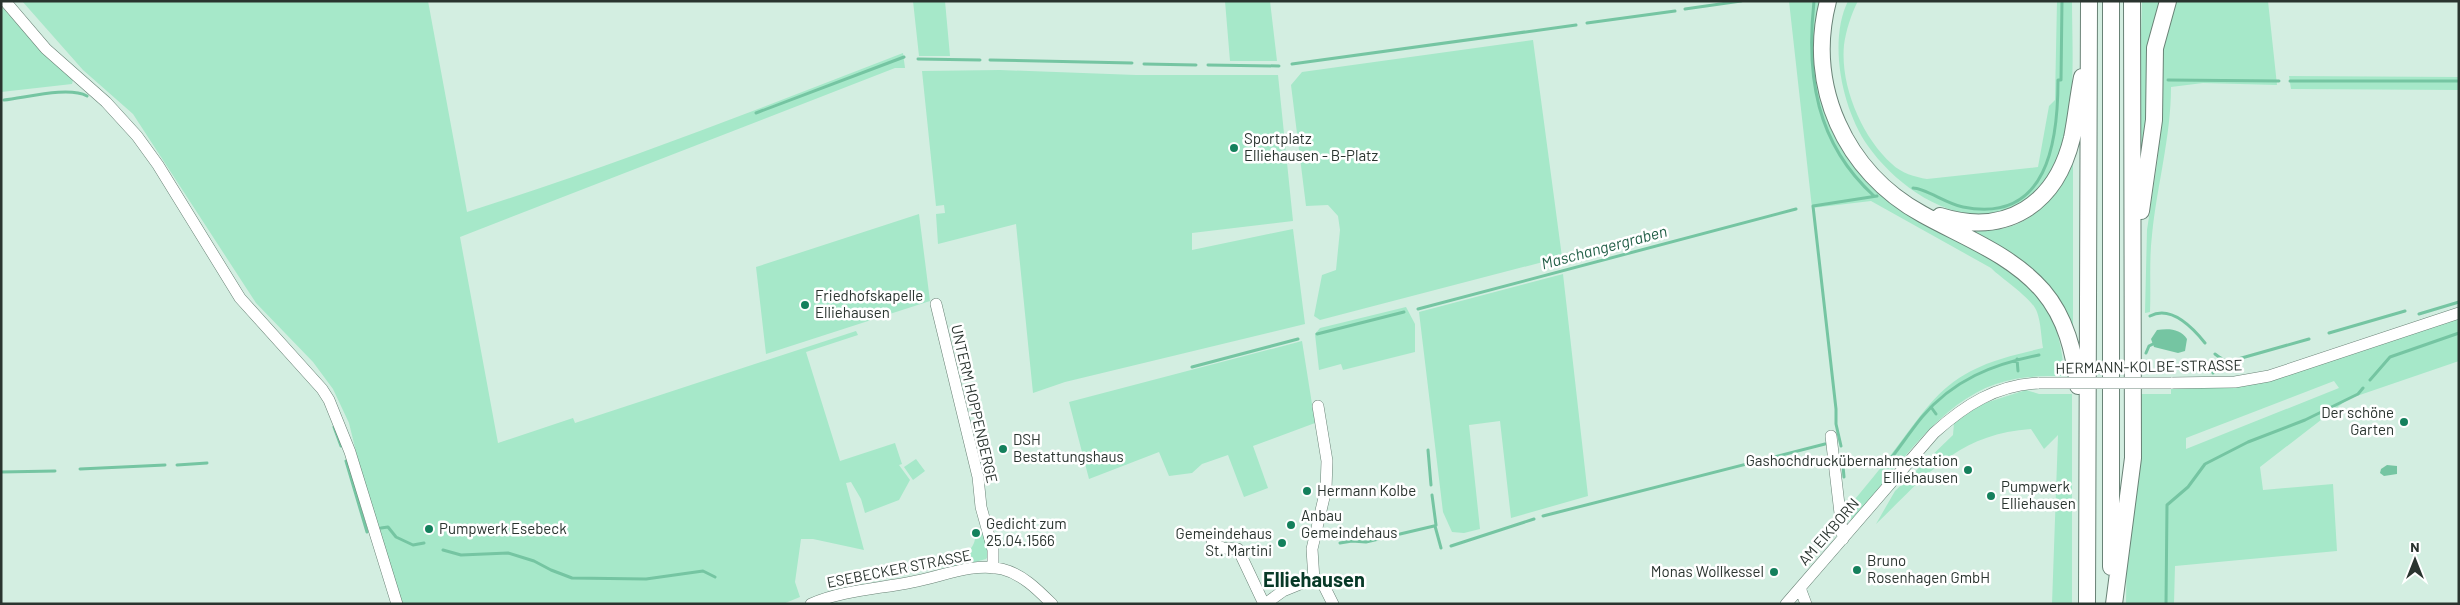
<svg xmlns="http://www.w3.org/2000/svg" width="2460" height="605" font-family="Barlow,sans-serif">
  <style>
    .green { fill: #a6e8c9; fill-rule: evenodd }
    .water { fill: #75c5a2 }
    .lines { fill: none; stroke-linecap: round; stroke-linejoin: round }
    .stream { stroke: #75c5a2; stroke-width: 3 }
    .minor-casing { stroke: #698276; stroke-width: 12 }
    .highway-casing { stroke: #698276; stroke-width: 18 }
    .minor { stroke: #fff; stroke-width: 11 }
    .highway { stroke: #fff; stroke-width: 16 }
    .minor-bridge-casing { stroke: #698276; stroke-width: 12; stroke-linecap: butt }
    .minor-bridge { stroke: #fff; stroke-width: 11 }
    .poi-dot { fill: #14805c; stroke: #fff; stroke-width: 2 }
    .labels { text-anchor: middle; stroke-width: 5; stroke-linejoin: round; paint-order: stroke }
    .poi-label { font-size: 15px; fill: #2a342f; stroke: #fff; text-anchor: start }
    .street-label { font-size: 15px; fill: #2a342f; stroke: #fff }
    .water-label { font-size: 16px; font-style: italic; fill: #236048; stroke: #fff }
    .district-label { font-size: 20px; font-weight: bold; fill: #073927; stroke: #fff }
  </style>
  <rect width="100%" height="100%" fill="#d3eee1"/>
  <path class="green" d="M 22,1 L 428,1 L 467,212 C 615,165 759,109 903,53 L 905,68 L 895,68 L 460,237 L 498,443 L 573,418 L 575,423 L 856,331 L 858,335 L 806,352 L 840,461 L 895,443 L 902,464 L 899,465 L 910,480 L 899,500 L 865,513 L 861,499 L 851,482 L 846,483 L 864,550 L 813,539 L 801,539 L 795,582 L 800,597 L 783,604 L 402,604 L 367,497 L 349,423 L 333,389 L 313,362 L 256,303 L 133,114 L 83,70 Z
    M 913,1 L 945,1 L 950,56 L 919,56 Z
    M 1225,1 L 1270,1 L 1277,61 L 1230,61 Z
    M 1789,1 L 1820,1 C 1802,72 1825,149 1882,196 C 1899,211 1919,222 1939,232 C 1974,251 2019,267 2043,301 C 2057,322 2063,350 2064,376 C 2041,376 2018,376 1996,384 C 1938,403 1893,474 1853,519 L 1845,518 L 1844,512 C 1863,490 1882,467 1899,444 C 1922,414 1937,389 1971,371 C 1994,359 2018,354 2043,348 C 2041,336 2041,323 2037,312 C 2032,298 2003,280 1991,268 L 1871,201 L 1812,208 Z
    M 1848,1 L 1858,1 C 1851,14 1846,31 1844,45 C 1840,86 1862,137 1892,164 C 1901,173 1915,177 1927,179 L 2038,167 L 2049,106 L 2055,100 L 2057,1 L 2072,1 C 2072,56 2078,118 2053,169 C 2046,183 2033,196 2020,204 C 1966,236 1899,190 1868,146 C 1842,109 1828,42 1848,1 Z
    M 2142,1 L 2162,1 L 2145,155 L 2137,171 Z
    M 2175,1 L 2268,1 L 2277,85 L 2203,83 L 2171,87 C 2171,137 2157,185 2152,235 C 2149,260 2151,287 2150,312 L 2145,313 L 2147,230 L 2158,157 L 2162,60 L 2164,40 Z
    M 1,6 L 45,55 L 73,80 L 72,84 L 1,92 Z
    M 1533,40 L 1562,257 L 1320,320 L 1314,316 L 1322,275 L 1336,270 L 1340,230 L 1338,216 L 1328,205 L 1306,206 L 1291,85 L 1302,72 Z
    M 1000,70 L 1136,75 L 1278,75 L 1293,221 L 1192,233 L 1192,250 L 1293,229 L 1305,324 L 1065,382 L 1033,393 L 1016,224 L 938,244 L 936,214 L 945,213 L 944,205 L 936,206 L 922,71 Z
    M 2289,76 L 2459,77 L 2459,90 L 2291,89 Z
    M 2073,161 L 2073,328 L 2060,302 L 1965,231 C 1976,229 1988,231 2000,229 C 2037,223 2058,193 2073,161 Z
    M 919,214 L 930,301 L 766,354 L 756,267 Z
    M 1563,274 L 1588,496 L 1511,518 L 1500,421 L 1469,425 L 1480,529 L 1464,533 L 1452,532 L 1443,512 L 1419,312 Z
    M 1406,307 L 1415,324 L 1415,352 L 1343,370 L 1341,364 L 1319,370 L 1315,334 L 1320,328 Z
    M 2459,318 L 2459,361 L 2348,399 L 2260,467 L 2263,490 L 2333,484 L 2337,551 L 2175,566 L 2174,604 L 2126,604 L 2127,538 L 2138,459 L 2141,394 L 2171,394 L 2171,388 L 2229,388 L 2270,381 ZM 2334,381 L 2339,388 L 2186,449 L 2186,438 Z
    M 1302,341 L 1315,423 L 1253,446 L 1268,488 L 1244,497 L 1228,455 L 1202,464 L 1192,473 L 1169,476 L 1159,452 L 1089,479 L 1069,402 Z
    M 2026,390 L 2039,394 L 2072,394 L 2072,604 L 2052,604 L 2058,435 L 2044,449 L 2031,429 C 1957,434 1926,476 1876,524 L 1895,491 L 1953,435 L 1954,423 L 1982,404 Z
    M 916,459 L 925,471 L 913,480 L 904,467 Z
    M 980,531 L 984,533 L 990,553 L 986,559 L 949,569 L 948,566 C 960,559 977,549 975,534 Z"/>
  <path class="water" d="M 2157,330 C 2169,328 2181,329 2187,339 L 2185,351 L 2178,353 L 2154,347 L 2151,339 Z
    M 2387,465 L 2397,466 L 2397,474 L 2384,476 L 2380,473 L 2381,469 Z"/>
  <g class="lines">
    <path class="stream" d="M 1814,1 C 1806,76 1816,143 1874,196
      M 1685,9 L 1741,1
      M 1587,23 L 1675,11
      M 918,59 L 980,60
      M 990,60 L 1132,63
      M 1144,64 L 1196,65
      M 1292,64 L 1576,25
      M 1208,65 L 1279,66
      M 2168,80 L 2279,81
      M 2290,81 L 2459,81
      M 4,100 C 25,98 68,86 87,96
      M 756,113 L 904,57
      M 1913,188 C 1925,188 1947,204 1963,207 C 2048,224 2058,141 2058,80 L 2061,80 L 2062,1
      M 1418,309 L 1796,209
      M 2419,314 L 2459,302
      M 2150,316 C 2171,305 2193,328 2205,343
      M 2329,333 L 2405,311
      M 1317,334 L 1404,312
      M 2146,353 L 2149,346 L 2155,343
      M 2215,354 L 2223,360 L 2231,361 L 2309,339
      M 2017,359 L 2018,371
      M 1192,367 L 1298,339
      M 2213,373 L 2213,365 L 2221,358
      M 2370,380 L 2390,357 L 2459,333
      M 1931,407 L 1936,414
      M 334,427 L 341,446
      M 1841,446 L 1836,424 L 1836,409 L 1813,206 L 1877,196
      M 1428,450 L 1431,485
      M 346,461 L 367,532
      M 177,465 L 207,463
      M 1843,466 L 1844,477
      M 1885,466 C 1898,450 1909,433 1922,417 C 1953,380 1993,364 2039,355
      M 80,469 L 165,465
      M 1,472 L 55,471
      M 1432,495 L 1436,525
      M 1543,516 L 1825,444
      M 1435,526 L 1441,548
      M 381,528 L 388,527 L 396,537 L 413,545 L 424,543
      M 1340,543 L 1352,541 L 1366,542 L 1434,526
      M 1451,546 L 1534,519
      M 443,550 L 461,555 L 508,553 L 534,561 L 551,570 L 572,578 L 646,579 L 703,571 L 715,577
      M 2166,604 L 2167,505 L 2188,487 L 2205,464 L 2248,442 L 2305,420 L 2358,394 L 2363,388"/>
    <g class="minor-casing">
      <path id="minor" d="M 5,1 L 46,49 L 106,102 L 137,136 L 158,165 L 240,298 L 322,389 L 329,400 L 350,452 L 397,604
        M 936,304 L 978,477 L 981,507 L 993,550 L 993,568
        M 2171,383 L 2235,382 L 2269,376 L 2459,313
        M 1831,436 L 1843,539
        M 1212,543 L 1223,548 L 1238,549 L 1264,604
        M 1314,580 L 1312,549 L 1326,489 L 1327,461 L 1318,406
        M 1800,588 L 1806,604
        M 811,604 C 843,590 878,589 912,582 C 941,577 972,562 1002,569 C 1022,574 1037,589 1052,604
        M 1265,604 L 1283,591 L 1310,580 L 1323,584 L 1333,604
        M 1786,604 L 1934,433 C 1965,405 1996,385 2039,383"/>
    </g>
    <g class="highway-casing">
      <path id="highway" d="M 1828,1 C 1806,86 1845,172 1922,214 C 1963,237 2011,254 2043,291 C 2066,318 2074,352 2078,386
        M 2141,211 L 2154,120 L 2155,48 L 2168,1
        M 1940,216 C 2007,237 2056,204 2072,138 C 2076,118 2078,97 2082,77
        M 2111,567 L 2111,1
        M 2087,604 L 2089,1
        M 2114,604 L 2133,458 L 2132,1"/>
    </g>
    <use href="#minor" class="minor"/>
    <use href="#highway" class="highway"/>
    <g class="minor-bridge-casing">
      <path id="minor-bridge" d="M 2039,383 L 2171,383"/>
    </g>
    <use href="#minor-bridge" class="minor-bridge"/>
  </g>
  <g class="poi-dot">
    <circle cx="1234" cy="148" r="5"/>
    <circle cx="805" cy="305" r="5"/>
    <circle cx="2404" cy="422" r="5"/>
    <circle cx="1003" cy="449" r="5"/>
    <circle cx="1968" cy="470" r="5"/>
    <circle cx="1307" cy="491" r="5"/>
    <circle cx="1991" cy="496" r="5"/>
    <circle cx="1291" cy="525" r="5"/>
    <circle cx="429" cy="529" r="5"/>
    <circle cx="976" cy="533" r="5"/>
    <circle cx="1282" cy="543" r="5"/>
    <circle cx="1857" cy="570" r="5"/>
    <circle cx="1774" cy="572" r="5"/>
  </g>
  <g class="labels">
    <g class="poi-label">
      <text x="1244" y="144">Sportplatz<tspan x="1244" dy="17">Elliehausen - B-Platz</tspan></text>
      <text x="815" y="301">Friedhofskapelle<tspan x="815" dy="17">Elliehausen</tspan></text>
      <text x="2394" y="418" text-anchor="end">Der schöne<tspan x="2394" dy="17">Garten</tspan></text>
      <text x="1013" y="445">DSH<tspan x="1013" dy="17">Bestattungshaus</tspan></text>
      <text x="1958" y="466" text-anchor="end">Gashochdruckübernahmestation<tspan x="1958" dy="17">Elliehausen</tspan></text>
      <text x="2001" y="492">Pumpwerk<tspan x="2001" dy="17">Elliehausen</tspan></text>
      <text x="1317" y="496">Hermann Kolbe</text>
      <text x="1301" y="521">Anbau<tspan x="1301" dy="17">Gemeindehaus</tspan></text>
      <text x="986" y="529">Gedicht zum<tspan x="986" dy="17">25.04.1566</tspan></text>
      <text x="439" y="534">Pumpwerk Esebeck</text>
      <text x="1272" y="539" text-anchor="end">Gemeindehaus<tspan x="1272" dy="17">St. Martini</tspan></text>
      <text x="1867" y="566">Bruno<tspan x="1867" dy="17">Rosenhagen GmbH</tspan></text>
      <text x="1764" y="577" text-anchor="end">Monas Wollkessel</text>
    </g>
    <g class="street-label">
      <text transform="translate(2149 367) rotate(-1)" y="5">HERMANN-KOLBE-STRASSE</text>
      <text transform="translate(974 404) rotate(77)" y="5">UNTERM HOPPENBERGE</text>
      <text transform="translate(1829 532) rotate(-49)" y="5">AM EIKBORN</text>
      <text transform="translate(899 569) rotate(-11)" y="5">ESEBECKER STRASSE</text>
    </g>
    <g class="water-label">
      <text transform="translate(1604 247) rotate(-15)" y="6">Maschangergraben</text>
    </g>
    <g class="district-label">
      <text x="1314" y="587">Elliehausen</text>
    </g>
  </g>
  <rect width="2460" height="605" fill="none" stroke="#2a342f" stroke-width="5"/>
  <g transform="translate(2415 560)" stroke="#ffffff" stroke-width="4" paint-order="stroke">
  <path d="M0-4L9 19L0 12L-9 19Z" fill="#2a342f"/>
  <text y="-8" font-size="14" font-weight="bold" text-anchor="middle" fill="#2a342f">N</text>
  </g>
</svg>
